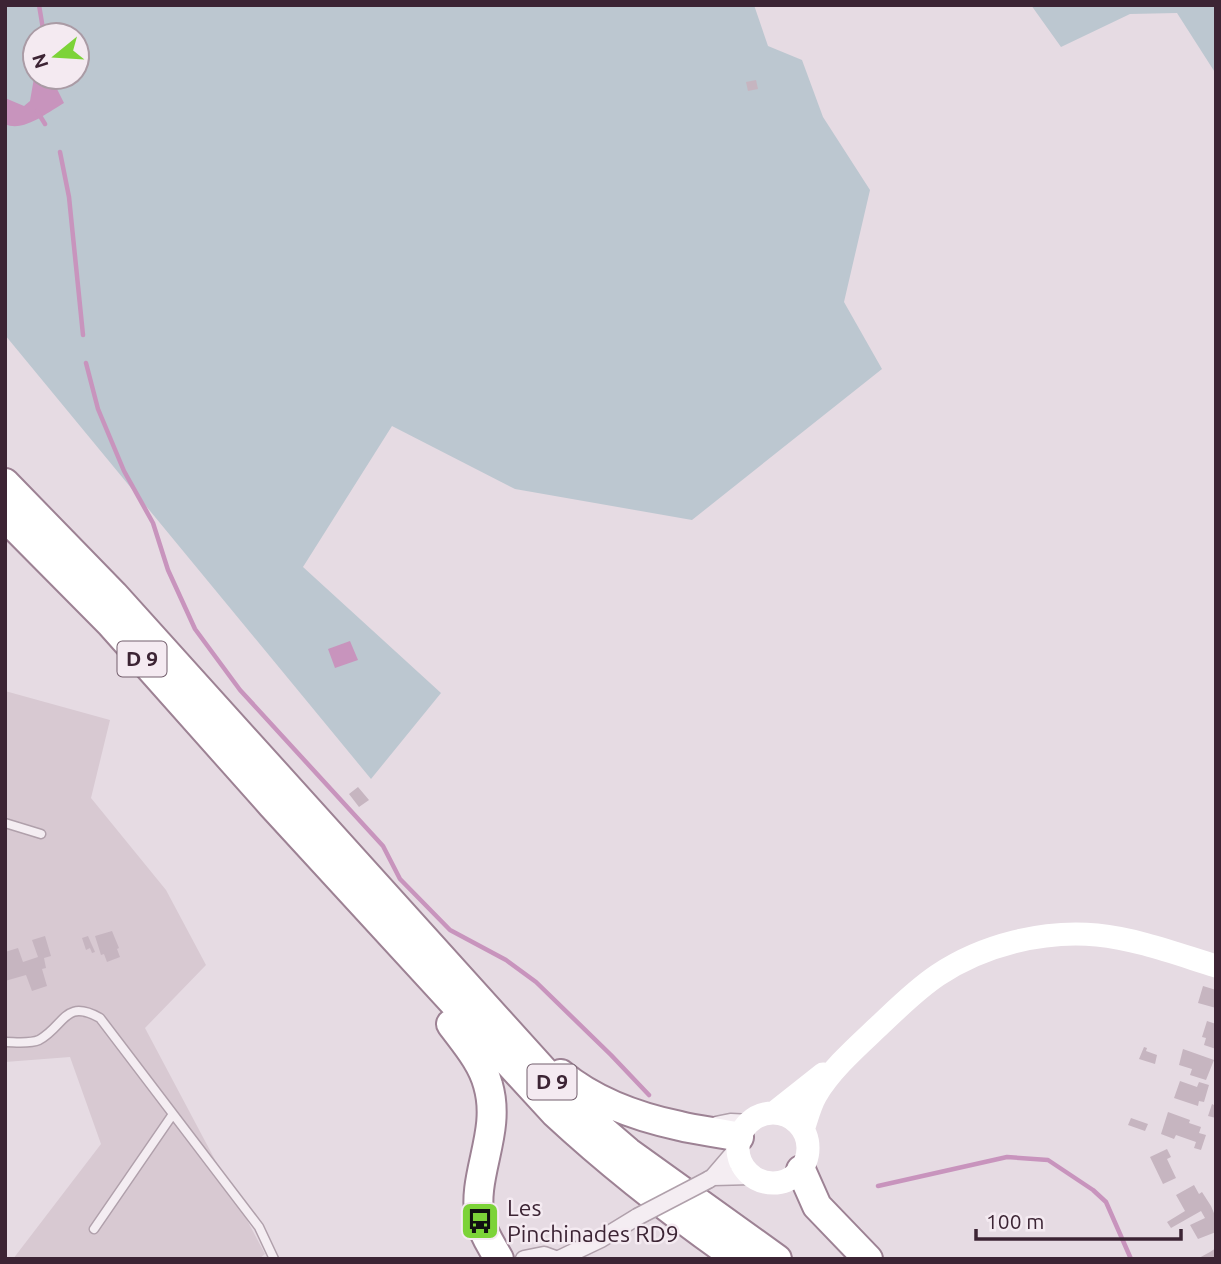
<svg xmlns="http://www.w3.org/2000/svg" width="1221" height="1264" font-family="Ubuntu,sans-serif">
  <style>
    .built { fill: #d8c9d2 }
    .green { fill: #bcc7d0; fill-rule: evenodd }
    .water { fill: #c894bd }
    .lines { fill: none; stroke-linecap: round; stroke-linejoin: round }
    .stream { stroke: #c894bd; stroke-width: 4.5 }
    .building { fill: #c6b5c0 }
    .lane-casing { stroke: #b0a0ab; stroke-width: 11 }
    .street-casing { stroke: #b0a0ab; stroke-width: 19 }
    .highway-casing { stroke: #9d8294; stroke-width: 32 }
    .lane { stroke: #f4edf2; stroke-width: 8 }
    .street { stroke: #f4edf2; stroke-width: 16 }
    .secondary { stroke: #fff; stroke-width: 23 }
    .highway { stroke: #fff; stroke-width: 28 }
    .street-bridge-casing { stroke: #b0a0ab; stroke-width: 19; stroke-linecap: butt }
    .street-bridge { stroke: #f4edf2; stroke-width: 16 }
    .labels { text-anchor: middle; stroke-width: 5; stroke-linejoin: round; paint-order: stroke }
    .shield { fill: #f4eaf1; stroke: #735f6d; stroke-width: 2 }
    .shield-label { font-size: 21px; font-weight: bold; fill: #3c2434 }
    .poi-label { font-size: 23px; fill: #3c2434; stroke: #f4eaf1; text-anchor: start }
  </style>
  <rect width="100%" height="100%" fill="#e6dbe3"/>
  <path class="built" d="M 5,691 L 110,720 L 91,798 L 166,890 L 206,965 L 145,1028 L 265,1254 L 259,1259 L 13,1259 L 101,1144 L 70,1057 L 5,1062 Z"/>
  <path class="green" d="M 5,5 L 754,5 L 768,46 L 802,60 L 823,117 L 870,190 L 844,302 L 882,369 L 692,520 L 515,489 L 392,426 L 303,567 L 441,693 L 371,779 L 5,335 ZM 35,35 L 77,35 L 77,77 L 35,77 Z
    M 1031,5 L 1216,5 L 1216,74 L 1177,13 L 1130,14 L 1061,47 Z"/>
  <path class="water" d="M 35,72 L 35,77 L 50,77 L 49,85 L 56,87 L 64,103 C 48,112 23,133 5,124 L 5,98 L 24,106 L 30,101 Z
    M 350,641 L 358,660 L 335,668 L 328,649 Z"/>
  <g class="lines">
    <path class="stream" d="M 39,5 L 44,35
      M 37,111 L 45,124
      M 60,152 L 69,197 L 83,335
      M 86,363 L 98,409 L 124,471 L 153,523 L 168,570 L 195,629 L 240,690 L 383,846 L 400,879 L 450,930 L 506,960 L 536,982 L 611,1055 L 649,1095
      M 878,1186 L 1007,1157 L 1048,1160 L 1093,1190 L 1106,1202 L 1131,1259"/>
  </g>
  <path class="building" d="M 756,80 L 758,89 L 748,91 L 746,82 Z
    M 358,787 L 369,800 L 359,807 L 349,794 Z
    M 112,931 L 119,948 L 117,949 L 120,957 L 107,962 L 104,954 L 101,955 L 95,936 Z
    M 45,936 L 51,956 L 44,958 L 46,968 L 42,969 L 47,986 L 32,991 L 26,975 L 5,981 L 5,952 L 18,948 L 23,962 L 38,957 L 32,940 Z
    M 88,936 L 95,952 L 92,953 L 90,948 L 86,950 L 82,938 Z
    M 1203,986 L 1216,990 L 1216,1008 L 1198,1003 Z
    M 1207,1021 L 1216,1024 L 1216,1049 L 1204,1045 L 1206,1038 L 1202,1037 Z
    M 1144,1047 L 1147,1048 L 1146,1051 L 1157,1055 L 1155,1064 L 1139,1059 Z
    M 1183,1049 L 1214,1060 L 1206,1080 L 1190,1075 L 1192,1069 L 1179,1065 Z
    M 1180,1081 L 1197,1087 L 1199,1082 L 1209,1085 L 1204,1102 L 1199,1101 L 1198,1106 L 1174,1098 Z
    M 1212,1104 L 1216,1106 L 1216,1118 L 1208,1116 Z
    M 1168,1112 L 1190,1120 L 1189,1123 L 1201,1127 L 1199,1133 L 1206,1135 L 1201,1150 L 1194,1148 L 1196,1142 L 1176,1135 L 1174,1139 L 1161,1134 Z
    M 1131,1118 L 1148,1124 L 1145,1131 L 1128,1125 Z
    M 1167,1149 L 1171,1157 L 1167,1159 L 1176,1178 L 1163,1184 L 1150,1157 Z
    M 1194,1185 L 1199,1194 L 1202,1192 L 1211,1206 L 1216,1218 L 1216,1232 L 1198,1239 L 1190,1225 L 1205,1218 L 1201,1211 L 1171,1228 L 1167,1222 L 1185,1211 L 1176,1195 Z
    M 1216,1248 L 1216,1259 L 1197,1259 L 1210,1252 Z"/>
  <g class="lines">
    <g class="lane-casing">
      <path id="lane" d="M 5,823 L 41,834
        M 5,1042 C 15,1042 30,1044 39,1040 C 65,1026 64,998 100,1018 L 259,1227 L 274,1259
        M 716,1121 L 731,1118 L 752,1119
        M 94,1229 L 173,1114"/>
    </g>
    <g class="street-casing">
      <path id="street" d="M 713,1177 L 751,1176
        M 708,1180 L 713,1177 L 737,1149
        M 524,1259 L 544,1255 L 555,1259
        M 559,1259 L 601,1239 L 637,1217"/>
    </g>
    <g class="highway-casing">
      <path id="highway" d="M 5,483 L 114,595 L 579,1110 L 628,1152 L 777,1259
        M 5,517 L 111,624 L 272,805 L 555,1113 C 612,1166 674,1214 738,1259
        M 451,1024 C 465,1043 482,1062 488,1085 C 502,1133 471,1175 480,1220 C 483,1234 492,1246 499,1259
        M 561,1074 C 595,1102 637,1117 680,1126 C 699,1131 719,1132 739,1137
        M 801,1170 L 817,1206 L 868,1259"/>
    </g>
    <use href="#lane" class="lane"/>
    <use href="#street" class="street"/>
    <path class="secondary" d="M 775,1112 L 823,1074
      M738 1148a35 35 0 1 1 70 0a35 35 0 1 1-70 0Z
      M 803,1130 C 807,1118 810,1105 816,1095 C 831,1069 860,1044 881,1024 C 899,1007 917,989 938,975 C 983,945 1043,930 1097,935 C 1137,939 1177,954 1216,966"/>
    <use href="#highway" class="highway"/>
    <g class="street-bridge-casing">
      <path id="street-bridge" d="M 637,1217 L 708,1180"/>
    </g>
    <use href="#street-bridge" class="street-bridge"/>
  </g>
  <defs>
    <g id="bus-square" transform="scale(2.0125)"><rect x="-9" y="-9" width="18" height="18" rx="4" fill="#7cd338" stroke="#f4eaf1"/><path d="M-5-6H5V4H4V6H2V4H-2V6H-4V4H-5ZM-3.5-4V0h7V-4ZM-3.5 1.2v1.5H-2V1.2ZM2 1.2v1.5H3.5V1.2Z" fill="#111"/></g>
  </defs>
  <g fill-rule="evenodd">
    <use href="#bus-square" x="480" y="1221"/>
  </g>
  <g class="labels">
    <g class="shield">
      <rect x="117.5" y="641.5" width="49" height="35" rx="5"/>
      <rect x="527.5" y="1064.5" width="49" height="35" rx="5"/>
    </g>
    <g class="shield-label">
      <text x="142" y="666">D 9</text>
      <text x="552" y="1089">D 9</text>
    </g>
    <g class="poi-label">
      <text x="507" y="1216">Les<tspan x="507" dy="26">Pinchinades RD9</tspan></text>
    </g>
  </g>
  <rect width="1221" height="1264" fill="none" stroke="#3c2434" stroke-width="14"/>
  <g transform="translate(56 56) rotate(252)"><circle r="33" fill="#f4eaf1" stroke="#aa9ba5" stroke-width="2"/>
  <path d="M0-5L12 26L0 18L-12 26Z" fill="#7cd338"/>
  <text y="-10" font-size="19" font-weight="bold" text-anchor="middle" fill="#3c2434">N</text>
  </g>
  <path d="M976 1229v10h205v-10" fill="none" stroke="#3c2434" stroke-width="3.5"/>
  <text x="986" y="1229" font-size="21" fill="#3c2434" stroke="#f4eaf1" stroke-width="5" paint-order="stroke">100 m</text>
</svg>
